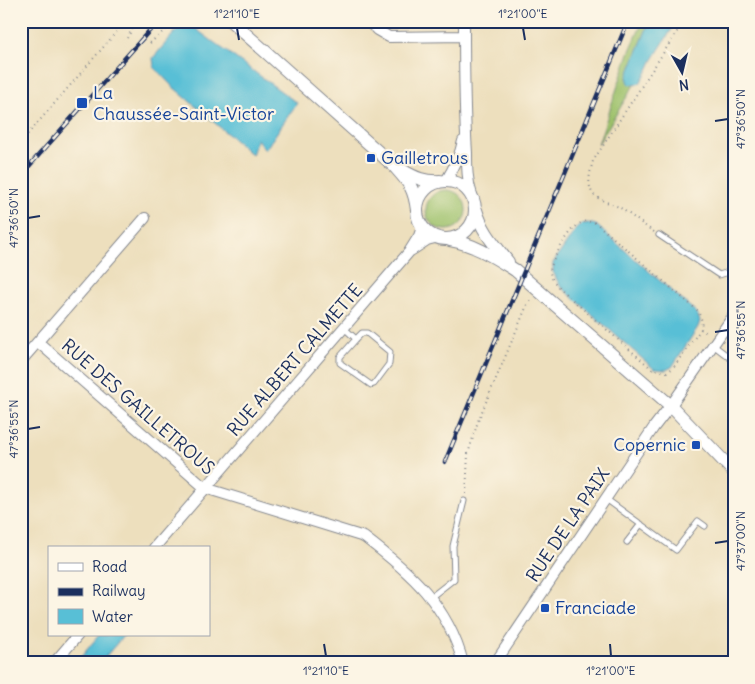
<svg xmlns="http://www.w3.org/2000/svg" width="755" height="684" font-family="Delius,sans-serif">
  <style>
    .green { fill: #9dc16b; stroke: #5c7864 }
    .water { fill: #58bfd6; stroke: #3a779a }
    .lines { fill: none; stroke-linecap: round; stroke-linejoin: round }
    .service-casing { stroke: #84878e; stroke-width: 7 }
    .minor-casing { stroke: #84878e; stroke-width: 12 }
    .tertiary-casing { stroke: #84878e; stroke-width: 14 }
    .path { stroke: #84878e; stroke-width: 2; stroke-dasharray: 1 4; stroke-linecap: butt }
    .service { stroke: #fff; stroke-width: 5 }
    .minor { stroke: #fff; stroke-width: 10 }
    .tertiary { stroke: #fff; stroke-width: 12 }
    .rail-casing { stroke: #1b2f5e; stroke-width: 4.5 }
    .rail { stroke: #fcf5e5; stroke-width: 2.5; stroke-dasharray: 8; stroke-linecap: butt }
    .ticks { fill: none; stroke: #1b2f5e; stroke-width: 2 }
    .transit-dot { fill: #1a4fb4; stroke: #fcf5e5; stroke-width: 2 }
    .labels { text-anchor: middle; stroke-width: 4.5; stroke-linejoin: round; paint-order: stroke }
    .transit-label { font-size: 18px; fill: #164399; stroke: #fcf5e5; text-anchor: start }
    .street-label { font-size: 18px; fill: #1b2f5e; stroke: #fcf5e5 }
    .neatline { fill: none; stroke: #1b2f5e; stroke-width: 2 }
    .ticks-label { font-size: 12px; text-anchor: middle; fill: #1b2f5e }
  </style>
  <rect width="100%" height="100%" fill="#fcf5e5"/>
  <filter id="ink" filterUnits="userSpaceOnUse"><feTurbulence type="fractalNoise" baseFrequency=".02" numOctaves="2"/><feDisplacementMap in="SourceGraphic" scale="10" xChannelSelector="R" yChannelSelector="G"/><feConvolveMatrix kernelMatrix="1 2 1 2 8 2 1 2 1" color-interpolation-filters="sRGB"/></filter>
  <filter id="wash" filterUnits="userSpaceOnUse"><feTurbulence type="fractalNoise" baseFrequency=".0096" numOctaves="4" result="noise"/><feDisplacementMap in="SourceGraphic" scale="20" xChannelSelector="R" yChannelSelector="G"/><feGaussianBlur stdDeviation="1.12" result="paint"/><feColorMatrix in="noise" values="0 0 0 0 0 0 0 0 0 0 0 0 0 0 0 0 0 1.4 0 .05"/><feComposite in="paint" operator="in"/></filter>
  <g filter="url(#wash)">
    <rect width="100%" height="100%" fill="#eddfbd"/>
    <path class="green" d="M 643,21 L 650,21 L 627,77 L 629,83 L 634,85 L 598,144 L 629,53 Z
      M426 210a20 20 0 1 1 40 0a20 20 0 1 1-40 0Z"/>
    <path class="water" d="M 650,21 L 677,21 L 652,61 L 648,70 L 640,83 L 634,85 L 629,84 L 627,77 Z
      M 181,25 L 193,27 L 297,103 L 265,150 L 257,139 L 252,155 L 172,86 L 154,67 L 153,58 Z
      M 588,223 L 596,225 L 697,313 L 700,321 L 698,327 L 672,367 L 666,370 L 654,369 L 560,286 L 553,272 L 553,263 L 576,229 L 581,224 Z
      M 99,635 L 124,635 L 100,663 L 76,663 Z"/>
  </g>
  <g filter="url(#ink)">
    <g class="lines">
      <g class="service-casing">
        <path id="service" d="M 659,235 L 719,275 L 729,272 L 734,267
          M 344,328 L 356,339 L 340,357 L 340,363 L 371,385 L 374,384 L 389,364 L 390,352 L 367,333 L 362,333 L 356,339
          M 713,345 L 734,361
          M 606,499 L 676,550 L 698,521 L 705,526
          M 627,542 L 641,524
          M 431,597 L 454,579 L 453,546 L 464,501"/>
      </g>
      <g class="minor-casing">
        <path id="minor" d="M 368,21 L 377,30 L 389,37 L 464,36
          M 464,21 C 464,65 464,109 467,153 C 467,167 467,181 472,195
          M 446,181 C 454,168 460,156 463,141
          M 412,250 L 427,240 L 435,238
          M 38,342 L 205,488 L 364,537 C 410,572 448,605 463,663
          M 21,361 L 145,218
          M 154,548 L 409,252 L 419,236 L 422,227
          M 54,663 L 78,635
          M 495,663 L 654,427 L 674,401 L 734,315"/>
      </g>
      <g class="tertiary-casing">
        <path id="tertiary" d="M 231,21 L 394,166 C 409,183 414,187 417,210
          M 402,170 C 415,178 425,182 440,181
          M417 210a29 29 0 1 1 58 0a29 29 0 1 1-58 0Z
          M 476,210 C 482,231 495,245 508,262
          M 450,240 C 474,244 494,257 515,270 L 671,406 L 734,472"/>
      </g>
      <path class="path" d="M 127,38 L 137,21
        M 150,43 L 175,21
        M 21,142 L 126,21
        M 654,232 C 642,224 631,215 619,207 C 612,204 599,200 594,195 C 586,186 590,172 593,161 L 684,21
        M 701,329 L 673,368 L 667,372 L 652,369 L 560,289 C 556,284 551,279 550,272 C 550,261 571,227 581,223 C 586,220 591,222 596,223 L 698,311 L 702,321 L 701,329 L 708,334
        M 466,494 L 468,454 L 478,421 L 528,303 L 532,299"/>
      <use href="#service" class="service"/>
      <use href="#minor" class="minor"/>
      <use href="#tertiary" class="tertiary"/>
      <g class="rail-casing">
        <path id="rail" d="M 21,175 L 158,21
          M 445,462 L 628,21"/>
      </g>
      <use href="#rail" class="rail"/>
    </g>
  </g>
  <path class="ticks" d="M 237,28 L 239,40M 523,28 L 525,40M 715,121 L 728,119M 28,218 L 40,216M 715,332 L 728,330M 28,429 L 40,427M 715,543 L 728,541M 324,644 L 326,656M 610,644 L 611,656"/>
  <g class="transit-dot">
    <rect x="76" y="97" width="12" height="12" rx="2.5"/>
    <rect x="366" y="153" width="10" height="10" rx="2.5"/>
    <rect x="691" y="440" width="10" height="10" rx="2.5"/>
    <rect x="540" y="603" width="10" height="10" rx="2.5"/>
  </g>
  <g class="labels">
    <g class="transit-label">
      <text x="93" y="99">La<tspan x="93" dy="21">Chaussée-Saint-Victor</tspan></text>
      <text x="381" y="164">Gailletrous</text>
      <text x="686" y="451" text-anchor="end">Copernic</text>
      <text x="555" y="614">Franciade</text>
    </g>
    <g class="street-label">
      <text transform="translate(295 360) rotate(-49)" y="6">RUE ALBERT CALMETTE</text>
      <text transform="translate(138 407) rotate(41)" y="6">RUE DES GAILLETROUS</text>
      <text transform="translate(568 525) rotate(-56)" y="6">RUE DE LA PAIX</text>
    </g>
  </g>
  <rect width="755" height="684" fill="none" stroke="#fcf5e5" stroke-width="55"/>
  <rect x="48" y="546" width="162" height="90" fill="#fcf5e5" stroke="#a2a6af"/>
  <rect x="58" y="563" width="25" height="8" fill="#ffffff" stroke="#a2a6af"/>
  <text x="92" y="572" font-size="15" fill="#1b2f5e">Road</text>
  <rect x="58" y="588" width="25" height="8" fill="#1b2f5e" stroke="#a2a6af"/>
  <text x="92" y="596" font-size="15" fill="#1b2f5e">Railway</text>
  <rect x="58" y="609" width="25" height="15" fill="#58bfd6" stroke="#a2a6af"/>
  <text x="92" y="622" font-size="15" fill="#1b2f5e">Water</text>
  <g transform="translate(682 72) rotate(172)" stroke="#fcf5e5" stroke-width="4" paint-order="stroke">
  <path d="M0-4L9 19L0 12L-9 19Z" fill="#1b2f5e"/>
  <text y="-8" font-size="14" font-weight="bold" text-anchor="middle" fill="#1b2f5e">N</text>
  </g>
  <rect x="28" y="28" width="700" height="628" class="neatline"/>
  <g class="ticks-label">
    <text x="237" y="18">1°21'10"E</text>
    <text x="523" y="18">1°21'00"E</text>
    <text transform="translate(741 119) rotate(-90)" y="4">47°36'50"N</text>
    <text transform="translate(14 218) rotate(-90)" y="4">47°36'50"N</text>
    <text transform="translate(741 330) rotate(-90)" y="4">47°36'55"N</text>
    <text transform="translate(14 429) rotate(-90)" y="4">47°36'55"N</text>
    <text transform="translate(741 541) rotate(-90)" y="4">47°37'00"N</text>
    <text x="326" y="675">1°21'10"E</text>
    <text x="611" y="675">1°21'00"E</text>
  </g>
</svg>
